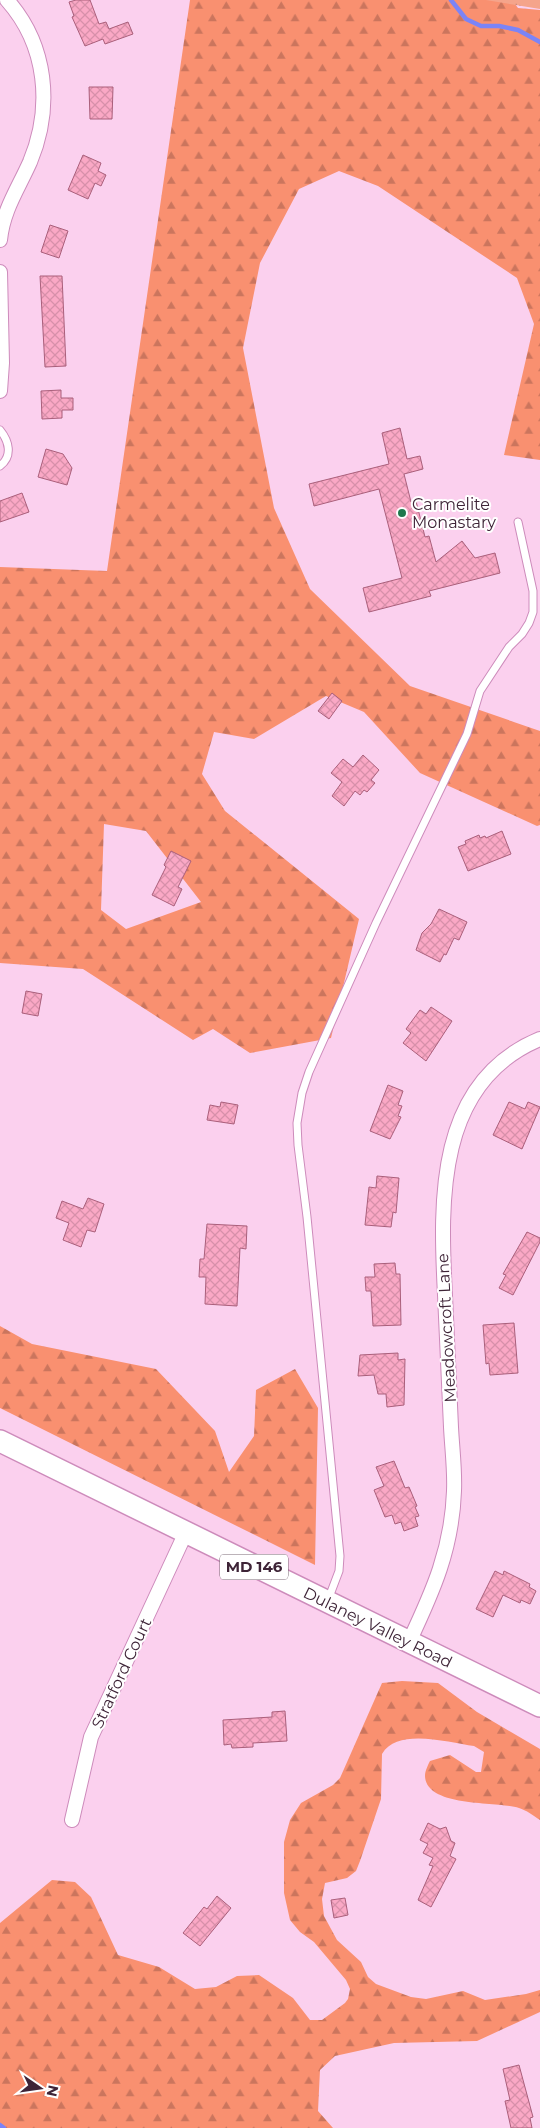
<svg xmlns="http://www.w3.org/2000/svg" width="540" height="2128" font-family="Montserrat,sans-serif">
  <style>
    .forest { fill: url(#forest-firs); fill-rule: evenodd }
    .park { fill: url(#park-tufts) }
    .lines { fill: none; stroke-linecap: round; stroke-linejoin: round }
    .stream { stroke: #7b84f7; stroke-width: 4.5 }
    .building { fill: url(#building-cross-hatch); stroke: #aa5f7b }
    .service-casing { stroke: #cd8bbb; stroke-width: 9 }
    .minor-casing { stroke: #cd8bbb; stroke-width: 16 }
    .primary-casing { stroke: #cd8bbb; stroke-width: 24 }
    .service { stroke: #fff; stroke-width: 7 }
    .minor { stroke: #fff; stroke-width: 14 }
    .primary { stroke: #fff; stroke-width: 21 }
    .poi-dot { fill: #1f784d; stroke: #fff; stroke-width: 2 }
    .labels { text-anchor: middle; stroke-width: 4; stroke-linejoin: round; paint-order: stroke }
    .shield { fill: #fff; stroke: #786673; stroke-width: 1 }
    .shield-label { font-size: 15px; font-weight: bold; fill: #3e2437 }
    .poi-label { font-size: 16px; fill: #3e2437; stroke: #fff; text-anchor: start }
    .street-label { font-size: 16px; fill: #3e2437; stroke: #fff }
  </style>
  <defs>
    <pattern id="forest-firs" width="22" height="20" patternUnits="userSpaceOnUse" patternTransform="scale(1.25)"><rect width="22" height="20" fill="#f99070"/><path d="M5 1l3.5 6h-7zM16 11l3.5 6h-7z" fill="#cb755d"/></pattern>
    <pattern id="park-tufts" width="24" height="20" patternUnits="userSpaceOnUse" patternTransform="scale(1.25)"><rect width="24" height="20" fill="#f5a48b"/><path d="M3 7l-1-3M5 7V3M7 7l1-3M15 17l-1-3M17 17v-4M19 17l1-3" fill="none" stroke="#c88572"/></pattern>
    <pattern id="building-cross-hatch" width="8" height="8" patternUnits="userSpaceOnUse" patternTransform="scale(1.25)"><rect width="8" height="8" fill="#faa8c5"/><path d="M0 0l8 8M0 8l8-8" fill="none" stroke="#d790aa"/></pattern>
  </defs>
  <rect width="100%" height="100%" fill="#fbd0ee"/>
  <path class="forest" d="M 190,0 L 512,0 L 518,8 L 540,10 L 540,460 L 504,455 L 534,324 L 517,278 L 378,186 L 339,171 L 299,189 L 260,263 L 243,348 L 274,508 L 310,589 L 410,686 L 540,731 L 540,825 L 537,826 L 420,773 L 364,712 L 326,696 L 254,739 L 214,732 L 202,774 L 225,811 L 359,919 L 331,1038 L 250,1053 L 213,1029 L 193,1040 L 83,969 L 0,963 L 0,567 L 107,571 ZM 104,824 L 146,831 L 201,902 L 126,929 L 101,910 Z
    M 0,1326 L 32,1344 L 156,1369 L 215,1431 L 229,1472 L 254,1436 L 256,1390 L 295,1369 L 318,1408 L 315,1565 L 0,1408 Z
    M 402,1681 L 438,1683 L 477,1712 L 540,1749 L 540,1820 C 534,1816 526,1810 519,1808 C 498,1801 426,1808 425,1776 C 425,1771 428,1765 430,1761 L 450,1755 L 476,1772 L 481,1772 L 484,1752 L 474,1746 C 449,1743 398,1727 382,1754 L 381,1799 L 360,1861 L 356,1871 L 347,1878 L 325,1883 L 322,1899 L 324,1916 L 337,1940 L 361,1962 L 368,1977 L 376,1984 L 411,1997 L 426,1999 L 463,1991 L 485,2000 L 526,1994 L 540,1990 L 540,2012 L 477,2041 L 394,2043 L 335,2056 L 320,2070 L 318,2111 L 333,2128 L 0,2128 L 0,1923 L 52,1880 L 75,1882 L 91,1897 L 118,1955 L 159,1967 L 195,1989 L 216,1987 L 237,1976 L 259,1975 L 293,1998 L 310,2020 L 322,2020 L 345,2003 L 348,1999 L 350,1989 L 346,1980 L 314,1942 L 300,1932 L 290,1920 L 284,1893 L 284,1842 L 290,1820 L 301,1803 L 333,1785 L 340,1778 L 382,1683 Z"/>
  <path class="park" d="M 486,0 L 540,0 L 540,9 Z"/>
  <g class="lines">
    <path class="stream" d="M 451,0 L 466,19 L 481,26 L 499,26 L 518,30 L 540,42
      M 0,2125 L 4,2128"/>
  </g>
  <path class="building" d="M 76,0 L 90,0 L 99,24 L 106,22 L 109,29 L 128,22 L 133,34 L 105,44 L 103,39 L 85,46 L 72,17 L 74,16 L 69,2 Z
    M 89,87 L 113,87 L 112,119 L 90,119 Z
    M 83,155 L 101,163 L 98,171 L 106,175 L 101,186 L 95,183 L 88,199 L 68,190 Z
    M 50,225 L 68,231 L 59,258 L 41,252 Z
    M 40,276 L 62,276 L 66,366 L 45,367 Z
    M 61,390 L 61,398 L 73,398 L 73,410 L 62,410 L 62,418 L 42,419 L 41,391 Z
    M 400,428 L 407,459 L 420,456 L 423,469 L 404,474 L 411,502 L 416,501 L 425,537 L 429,536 L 436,562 L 462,541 L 475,558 L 495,553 L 500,573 L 429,591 L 431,596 L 369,612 L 363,588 L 402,578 L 379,489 L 314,506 L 309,484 L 389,464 L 382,433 Z
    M 46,449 L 63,454 L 72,468 L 67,485 L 38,477 Z
    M 22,493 L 29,512 L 0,522 L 0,501 Z
    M 332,693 L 342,701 L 329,719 L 318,711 Z
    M 363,755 L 379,770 L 371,780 L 375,783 L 367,792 L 364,790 L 360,795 L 355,791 L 344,806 L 332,796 L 342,782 L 331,773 L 343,759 L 353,767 Z
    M 502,831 L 511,854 L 468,871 L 458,847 L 466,844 L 465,841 L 479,835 L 480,838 L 485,836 L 486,838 Z
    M 171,851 L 191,861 L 178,887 L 182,889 L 174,906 L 152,895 L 166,867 L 164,865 Z
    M 439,909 L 467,922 L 459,940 L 454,938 L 446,955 L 444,954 L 440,962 L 416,950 L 422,933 L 431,924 Z
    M 26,991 L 42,994 L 38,1016 L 22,1013 Z
    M 431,1007 L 452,1021 L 426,1061 L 403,1043 L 411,1033 L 406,1029 L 420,1010 L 426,1014 Z
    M 388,1085 L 403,1091 L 398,1105 L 402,1106 L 398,1116 L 401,1117 L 390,1139 L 370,1131 Z
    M 221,1102 L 238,1105 L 234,1124 L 207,1120 L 210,1105 L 220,1107 Z
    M 509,1102 L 525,1109 L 528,1102 L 540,1107 L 522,1149 L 493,1135 Z
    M 377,1176 L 399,1178 L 396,1213 L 393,1212 L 391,1227 L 365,1225 L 369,1187 L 376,1188 Z
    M 88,1198 L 104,1204 L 95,1232 L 87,1230 L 81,1247 L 63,1240 L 69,1223 L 56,1218 L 62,1201 L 83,1209 Z
    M 207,1224 L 247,1226 L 246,1249 L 240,1248 L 237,1306 L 205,1304 L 206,1277 L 199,1277 L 200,1259 L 204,1259 Z
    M 527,1232 L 540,1238 L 540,1242 L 513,1295 L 499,1288 L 506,1275 L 503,1274 Z
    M 395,1263 L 396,1274 L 400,1274 L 401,1325 L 373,1326 L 371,1291 L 366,1291 L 365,1277 L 375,1277 L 374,1264 Z
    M 514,1323 L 518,1373 L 490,1375 L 489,1363 L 486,1364 L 483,1325 Z
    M 398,1353 L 398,1360 L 405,1359 L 404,1405 L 387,1407 L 386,1394 L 378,1394 L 374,1375 L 358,1376 L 360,1355 Z
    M 394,1461 L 405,1488 L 409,1487 L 417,1506 L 415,1507 L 419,1516 L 415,1517 L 418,1526 L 404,1531 L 401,1522 L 395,1524 L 392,1515 L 385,1517 L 374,1490 L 384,1486 L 376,1467 Z
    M 495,1571 L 503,1575 L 504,1571 L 530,1584 L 529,1587 L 536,1591 L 530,1604 L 521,1600 L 520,1603 L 503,1595 L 493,1617 L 476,1609 Z
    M 285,1711 L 287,1741 L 253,1743 L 253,1747 L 232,1748 L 231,1744 L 224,1745 L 223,1720 L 272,1717 L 272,1712 Z
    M 428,1823 L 440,1829 L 446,1827 L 451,1841 L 455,1843 L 450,1856 L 456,1859 L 431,1907 L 418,1900 L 433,1866 L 429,1865 L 433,1858 L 423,1853 L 428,1844 L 420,1840 Z
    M 217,1896 L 231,1908 L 200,1946 L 183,1933 L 204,1907 L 207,1909 Z
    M 345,1898 L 348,1915 L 334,1918 L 331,1900 Z
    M 519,2065 L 533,2117 L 530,2118 L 532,2128 L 511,2128 L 505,2101 L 510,2100 L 503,2069 Z"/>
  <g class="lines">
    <g class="service-casing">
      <path id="service" d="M 0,430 C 9,441 13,456 0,466
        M 328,1600 L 339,1571 L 340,1556 L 307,1217 L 298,1145 L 297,1123 L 302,1093 L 309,1072 L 376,923 L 467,734 L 480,691 L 509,647 L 522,634 L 529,623 L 533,612 L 533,591 L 518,522"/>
    </g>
    <g class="minor-casing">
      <path id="minor" d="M 0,240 C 3,210 18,189 30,162 C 53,107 47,45 7,0
        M 0,272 L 2,363 L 0,391
        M 409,1642 C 433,1591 452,1549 454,1491 C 455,1470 452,1448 451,1427 C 449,1383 447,1339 445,1295 C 440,1200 436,1082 540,1039
        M 72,1820 L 91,1737 L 186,1532"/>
    </g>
    <g class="primary-casing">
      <path id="primary" d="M 0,1441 L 540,1706"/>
    </g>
    <use href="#service" class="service"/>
    <use href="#minor" class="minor"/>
    <use href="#primary" class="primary"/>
  </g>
  <circle class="poi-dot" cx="402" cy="513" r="5"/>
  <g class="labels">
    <rect class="shield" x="220" y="1554.5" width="68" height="25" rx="4"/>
    <g class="shield-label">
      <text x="254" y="1572">MD 146</text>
    </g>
    <g class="poi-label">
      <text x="412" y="510">Carmelite<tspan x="412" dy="18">Monastary</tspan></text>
    </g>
    <g class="street-label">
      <text transform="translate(446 1328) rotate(-93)" y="6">Meadowcroft Lane</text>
      <text transform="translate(378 1627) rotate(26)" y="6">Dulaney Valley Road</text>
      <text transform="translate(121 1673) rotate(-65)" y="6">Stratford Court</text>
    </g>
  </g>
  <g transform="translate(40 2088) rotate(103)" stroke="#ffffff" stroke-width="4" paint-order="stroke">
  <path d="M0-4L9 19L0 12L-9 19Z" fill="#3e2437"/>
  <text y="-8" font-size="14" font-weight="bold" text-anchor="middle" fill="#3e2437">N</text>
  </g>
</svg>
